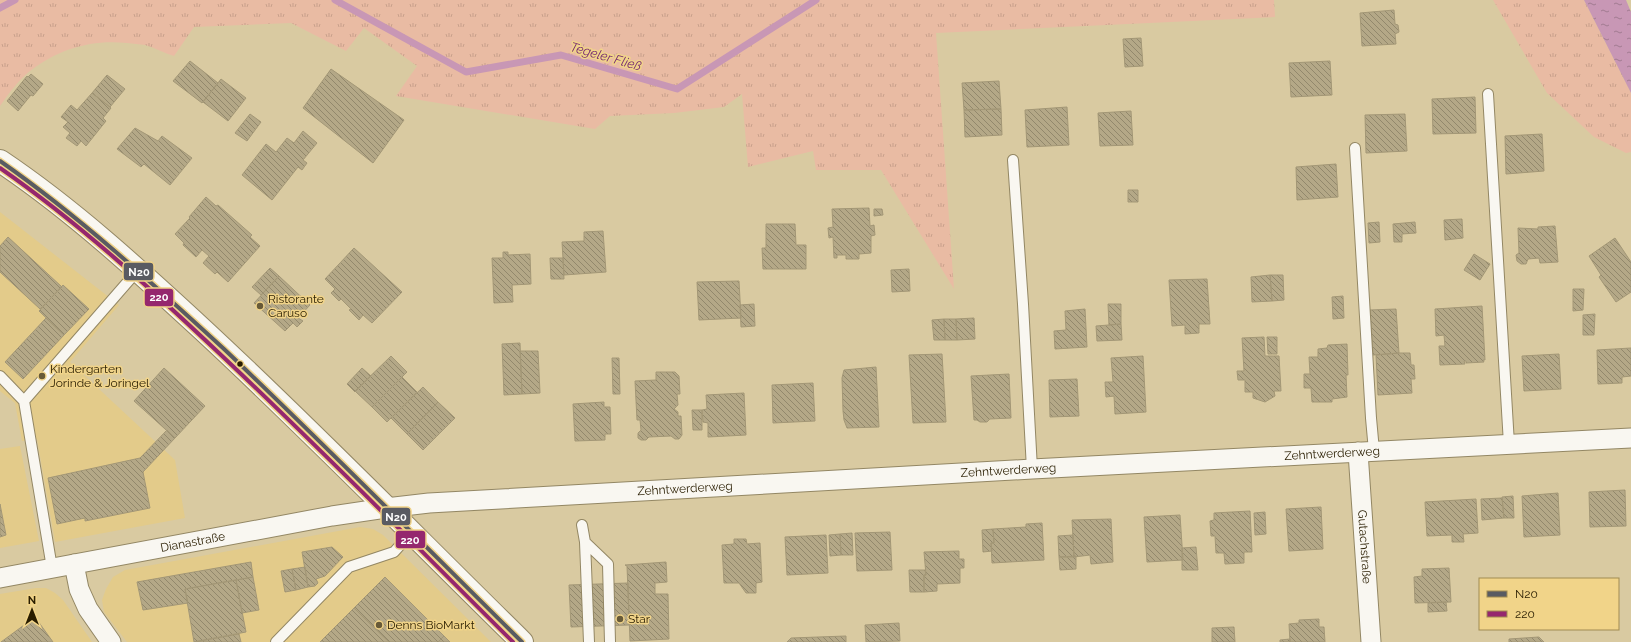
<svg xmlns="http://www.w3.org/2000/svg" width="1631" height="642" font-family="Raleway,sans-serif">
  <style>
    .built { fill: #e3cb8a }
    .grass { fill: url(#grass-tufts) }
    .water { fill: url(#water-ripples) }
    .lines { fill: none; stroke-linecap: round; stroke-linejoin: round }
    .stream { stroke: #c897b5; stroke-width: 7 }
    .building { fill: url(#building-back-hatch); stroke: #a39776 }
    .service-casing { stroke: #938764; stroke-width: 12 }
    .minor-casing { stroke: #938764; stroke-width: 21 }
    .primary-casing { stroke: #938764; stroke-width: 24 }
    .service { stroke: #f9f7f1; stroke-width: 10 }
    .minor { stroke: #f9f7f1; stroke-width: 19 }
    .primary { stroke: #f9f7f1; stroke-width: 22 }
    .bus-1-casing { stroke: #f1d489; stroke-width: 7 }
    .bus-2-casing { stroke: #f1d489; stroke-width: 7 }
    .bus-1 { stroke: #595b62; stroke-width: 4 }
    .bus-2 { stroke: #95276e; stroke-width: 4 }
    .poi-dot { fill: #675a38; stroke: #f1d489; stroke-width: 1.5 }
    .bus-dot { fill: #291d00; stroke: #f1d489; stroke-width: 1.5 }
    .labels { text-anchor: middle; stroke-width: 3; stroke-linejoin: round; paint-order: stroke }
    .poi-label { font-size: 12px; fill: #291d00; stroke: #f1d489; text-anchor: start }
    .street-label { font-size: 12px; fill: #291d00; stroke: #f1d489 }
    .water-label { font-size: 13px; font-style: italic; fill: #752973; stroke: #f1d489 }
    .line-badge { stroke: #f1d489; stroke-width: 1.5 }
    .badge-label { font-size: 11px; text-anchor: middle; font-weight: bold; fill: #fff }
  </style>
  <defs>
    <pattern id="grass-tufts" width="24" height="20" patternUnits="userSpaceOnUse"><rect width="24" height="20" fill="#e9bba3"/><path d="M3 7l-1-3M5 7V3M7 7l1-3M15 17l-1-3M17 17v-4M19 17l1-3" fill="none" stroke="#c8a08b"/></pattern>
    <pattern id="water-ripples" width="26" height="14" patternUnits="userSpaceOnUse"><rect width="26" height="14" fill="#c897b5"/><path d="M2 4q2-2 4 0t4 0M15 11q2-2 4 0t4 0" fill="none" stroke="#a27b91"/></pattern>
    <pattern id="building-back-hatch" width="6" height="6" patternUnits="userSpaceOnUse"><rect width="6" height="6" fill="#b4a887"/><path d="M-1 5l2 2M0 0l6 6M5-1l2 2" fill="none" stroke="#92886c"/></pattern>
  </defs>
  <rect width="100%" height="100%" fill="#d9caa1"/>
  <path class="built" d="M 0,212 L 119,305 L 70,362 L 175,460 L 185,518 L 55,542 L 37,439 L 22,441 L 15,403 L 0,391 Z
    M 20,446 L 39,541 L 0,548 L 0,449 Z
    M 360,527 L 373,529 L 383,535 L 491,642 L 127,642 L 104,612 L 102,600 L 106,589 L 113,577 L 125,570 Z
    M 36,588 L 46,588 L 55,593 L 63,600 L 92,642 L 0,642 L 0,594 Z"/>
  <path class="grass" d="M 0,0 L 1274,0 L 1275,17 L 936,33 L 954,289 L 881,170 L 816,170 L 813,151 L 748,167 L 742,94 L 724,107 L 674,113 L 610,116 L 595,129 L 396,96 L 417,66 L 364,28 L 346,51 L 291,23 L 194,27 L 174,56 C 164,53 155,48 145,45 C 140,44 133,44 127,43 C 92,39 58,49 30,71 C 18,81 9,93 0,106 Z
    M 1493,0 L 1584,0 L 1631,93 L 1631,152 L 1626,153 L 1594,137 L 1547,93 Z"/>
  <path class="water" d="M 1584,0 L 1626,0 L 1631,12 L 1631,93 Z"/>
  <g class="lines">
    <path class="stream" d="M 335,0 L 466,72 L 561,55 L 677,89 L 816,0
      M 0,8 L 15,0"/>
  </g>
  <path class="building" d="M 1394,10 L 1395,24 L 1398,25 L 1399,32 L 1395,34 L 1396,44 L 1362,46 L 1360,13 Z
    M 1141,38 L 1143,66 L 1125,67 L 1123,39 Z
    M 190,61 L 218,83 L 202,103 L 173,81 Z
    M 1330,61 L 1332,95 L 1291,97 L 1289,63 Z
    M 331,69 L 404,120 L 373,163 L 303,108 Z
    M 31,74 L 43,84 L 33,96 L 31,95 L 18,111 L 7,101 L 27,76 L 28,77 Z
    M 107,75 L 125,89 L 110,107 L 92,93 Z
    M 221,79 L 246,98 L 228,121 L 203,102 Z
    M 999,81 L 1001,109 L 964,110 L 962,83 Z
    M 92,93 L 111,108 L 103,118 L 106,121 L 86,146 L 81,141 L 77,146 L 66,138 L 70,133 L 63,127 L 68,122 L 61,117 L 71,105 L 77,110 Z
    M 1475,97 L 1476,133 L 1433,134 L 1432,99 Z
    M 1067,107 L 1069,145 L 1027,147 L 1025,110 Z
    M 1001,109 L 1002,135 L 965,137 L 964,110 Z
    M 1131,111 L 1133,145 L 1100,146 L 1098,113 Z
    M 250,114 L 261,122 L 247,141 L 235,133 Z
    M 1405,114 L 1407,151 L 1366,153 L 1365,115 Z
    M 135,128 L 158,141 L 162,136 L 192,158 L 170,185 L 144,164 L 141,167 L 117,149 Z
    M 303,131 L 317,143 L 303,160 L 307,163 L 302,170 L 298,167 L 272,200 L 242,175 L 266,144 L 276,152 L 287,138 L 294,143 Z
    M 1542,134 L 1544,171 L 1506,174 L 1505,136 Z
    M 1336,164 L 1338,197 L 1297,200 L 1296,167 Z
    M 1128,190 L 1138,190 L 1138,202 L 1128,202 Z
    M 206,197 L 216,206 L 218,205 L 252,235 L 250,237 L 260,246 L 228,282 L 217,272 L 215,274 L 203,263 L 209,256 L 202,250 L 196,257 L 183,245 L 184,243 L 175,234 L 190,218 L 189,217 Z
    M 869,208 L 870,226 L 874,225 L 875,235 L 871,236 L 871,253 L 859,254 L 859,259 L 846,259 L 846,255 L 837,255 L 837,258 L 834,258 L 833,237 L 829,238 L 828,228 L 833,227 L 832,209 Z
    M 874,209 L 882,209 L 883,215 L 874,216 Z
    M 1462,219 L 1463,238 L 1445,240 L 1444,220 Z
    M 1379,222 L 1380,242 L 1369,243 L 1368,223 Z
    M 1415,222 L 1416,233 L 1402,234 L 1402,242 L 1394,242 L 1393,224 Z
    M 766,224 L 795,224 L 796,245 L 806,245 L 806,269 L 763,269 L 762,248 L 766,248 Z
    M 1555,226 L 1558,262 L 1540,263 L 1539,258 L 1528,259 L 1526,264 L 1521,264 L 1517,261 L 1516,255 L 1519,253 L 1518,228 L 1538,229 L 1538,227 Z
    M 603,231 L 606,272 L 564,275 L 562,242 L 584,241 L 584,232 Z
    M 8,237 L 62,287 L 40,309 L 0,272 L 0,246 Z
    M 1615,238 L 1631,262 L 1631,292 L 1616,302 L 1599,277 L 1601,275 L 1589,256 Z
    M 354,248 L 402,292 L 372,323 L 363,315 L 359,320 L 349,310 L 351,309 L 341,299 L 339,301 L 331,293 L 335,289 L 325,279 Z
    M 503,252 L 508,252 L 508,255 L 530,254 L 531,284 L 512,285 L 513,302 L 494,303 L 492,258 L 503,258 Z
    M 1474,254 L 1490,264 L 1480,280 L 1464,270 Z
    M 550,258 L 563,258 L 564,279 L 551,279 Z
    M 270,268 L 279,276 L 261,295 L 252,287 Z
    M 909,269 L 910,291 L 892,292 L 891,270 Z
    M 1270,275 L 1283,275 L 1284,300 L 1272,301 Z
    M 1270,275 L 1272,301 L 1252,302 L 1251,277 Z
    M 279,276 L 310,305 L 298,318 L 303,321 L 297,327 L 293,323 L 285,331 L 254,303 Z
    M 1207,279 L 1210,324 L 1199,324 L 1199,333 L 1185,334 L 1185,325 L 1172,326 L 1169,280 Z
    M 739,281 L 741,318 L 699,320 L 697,282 Z
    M 63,285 L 89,309 L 64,335 L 39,311 Z
    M 1573,289 L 1584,289 L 1583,310 L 1573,311 Z
    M 1343,296 L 1344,318 L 1333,319 L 1332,297 Z
    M 754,304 L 755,326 L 741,327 L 740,305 Z
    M 1108,304 L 1121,304 L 1121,324 L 1109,325 Z
    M 1482,306 L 1485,360 L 1483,360 L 1484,362 L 1466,363 L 1466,361 L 1464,361 L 1465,364 L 1440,365 L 1439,346 L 1445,346 L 1444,335 L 1436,336 L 1435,309 Z
    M 1085,309 L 1087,347 L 1055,349 L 1054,331 L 1066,330 L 1065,311 Z
    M 1396,309 L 1399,353 L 1373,355 L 1370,310 Z
    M 1595,314 L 1594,335 L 1583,335 L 1583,315 Z
    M 46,318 L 64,335 L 23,379 L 5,362 Z
    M 974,318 L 975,339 L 957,340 L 956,319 Z
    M 944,319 L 956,319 L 957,340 L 945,340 Z
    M 944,319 L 945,340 L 934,340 L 932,320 Z
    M 1121,324 L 1122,340 L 1097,341 L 1096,326 Z
    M 1264,337 L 1265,356 L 1279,356 L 1281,391 L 1274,391 L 1275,396 L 1265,402 L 1253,398 L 1253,392 L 1245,392 L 1245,380 L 1238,380 L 1237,371 L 1244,371 L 1242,338 Z
    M 1267,337 L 1277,337 L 1277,354 L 1268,354 Z
    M 520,343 L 522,394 L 504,395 L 502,344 Z
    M 1347,344 L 1348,375 L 1346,375 L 1347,397 L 1332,399 L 1332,402 L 1312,402 L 1311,388 L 1304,388 L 1304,374 L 1310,374 L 1309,357 L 1318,357 L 1318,349 L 1327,348 L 1328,345 Z
    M 1631,348 L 1631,376 L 1622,377 L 1622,383 L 1598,384 L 1597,350 Z
    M 520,351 L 538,351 L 540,393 L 522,394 Z
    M 1399,353 L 1410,353 L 1411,365 L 1414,365 L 1415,379 L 1411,379 L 1412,393 L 1378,395 L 1376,355 Z
    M 942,354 L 946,422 L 913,423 L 909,355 Z
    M 1559,354 L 1561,389 L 1524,391 L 1522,356 Z
    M 391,356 L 407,372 L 372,407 L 355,391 Z
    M 1143,356 L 1146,412 L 1115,414 L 1114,396 L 1106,397 L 1105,382 L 1113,382 L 1111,358 Z
    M 612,358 L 619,358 L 620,394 L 613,394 Z
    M 876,367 L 879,427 L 847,428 L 844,420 L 843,411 L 842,378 L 844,370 Z
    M 164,368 L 205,406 L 175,438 L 134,401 Z
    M 362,368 L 371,376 L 355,392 L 347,384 Z
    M 656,372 L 675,372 L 679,376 L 680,394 L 677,394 L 678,405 L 674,409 L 678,412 L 678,416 L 681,416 L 682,435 L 679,439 L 675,439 L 671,436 L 649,437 L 646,440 L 641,440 L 638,438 L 638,433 L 641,430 L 640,420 L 637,420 L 635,381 L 656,380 Z
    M 1009,374 L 1011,418 L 990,419 L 987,422 L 980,422 L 977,420 L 974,420 L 971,376 Z
    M 402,377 L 417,392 L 387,422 L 372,407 Z
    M 1077,379 L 1079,416 L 1050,417 L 1049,380 Z
    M 813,383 L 815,421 L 773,423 L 772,385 Z
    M 423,387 L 438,402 L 407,434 L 391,418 Z
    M 744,393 L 746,435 L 708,437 L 708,423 L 703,422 L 702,410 L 707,409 L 706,395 Z
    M 438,402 L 455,418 L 423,450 L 407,434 Z
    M 604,402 L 604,407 L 610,407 L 611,434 L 605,434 L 605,440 L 575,441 L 573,404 Z
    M 692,410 L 702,410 L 702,430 L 693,430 Z
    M 167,430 L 175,438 L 143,472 L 150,508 L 85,521 L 85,518 L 57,524 L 48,478 L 140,458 Z
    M 1625,490 L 1626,526 L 1590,527 L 1589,492 Z
    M 1558,493 L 1560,535 L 1524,537 L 1522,496 Z
    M 1513,496 L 1514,518 L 1504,518 L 1502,497 Z
    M 1502,498 L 1504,518 L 1482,520 L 1481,499 Z
    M 1476,499 L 1478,533 L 1463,534 L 1464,542 L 1452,542 L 1452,535 L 1427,536 L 1425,502 Z
    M 0,504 L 6,535 L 0,537 Z
    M 1321,507 L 1323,549 L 1289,551 L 1286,509 Z
    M 1250,511 L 1252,552 L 1244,552 L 1244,563 L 1225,564 L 1224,553 L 1216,553 L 1215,536 L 1211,536 L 1210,521 L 1214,520 L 1214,513 Z
    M 1265,512 L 1266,534 L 1255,535 L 1254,513 Z
    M 1180,515 L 1183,560 L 1147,562 L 1144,517 Z
    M 1111,519 L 1113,562 L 1091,564 L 1090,555 L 1074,557 L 1072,520 Z
    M 1042,523 L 1044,560 L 992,563 L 991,543 L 994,543 L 993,529 L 1026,527 L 1026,524 Z
    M 993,529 L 994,543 L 991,543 L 992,551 L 983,552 L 982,530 Z
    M 890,532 L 892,570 L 857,571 L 855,533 Z
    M 852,533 L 853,555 L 841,555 L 840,534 Z
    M 840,534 L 841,555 L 830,556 L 829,535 Z
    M 826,535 L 828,573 L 787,575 L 785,537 Z
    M 1073,535 L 1074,557 L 1059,557 L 1058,536 Z
    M 734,539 L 746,539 L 747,544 L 760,543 L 762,582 L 756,583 L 756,593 L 746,593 L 739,583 L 724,583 L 722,545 L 734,544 Z
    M 332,547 L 343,557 L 325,576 L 316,579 L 318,583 L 315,586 L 308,587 L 302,552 Z
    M 1196,547 L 1198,570 L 1182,570 L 1182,548 Z
    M 959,551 L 959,559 L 964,559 L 964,568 L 960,568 L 960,583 L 937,584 L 937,591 L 924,592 L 924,575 L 926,575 L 924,552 Z
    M 1076,556 L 1076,569 L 1060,570 L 1059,557 Z
    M 251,562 L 253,577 L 185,589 L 188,603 L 143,610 L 137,582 Z
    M 666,562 L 667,582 L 655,583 L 655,594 L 668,594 L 669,639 L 630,641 L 627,566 L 625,565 Z
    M 305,567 L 308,587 L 296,590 L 292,569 Z
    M 1449,568 L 1451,602 L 1415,603 L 1414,577 L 1422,576 L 1422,569 Z
    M 292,569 L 296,590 L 285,592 L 281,571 Z
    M 909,570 L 925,570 L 926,575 L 924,575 L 924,592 L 910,592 Z
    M 253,577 L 259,610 L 242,613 L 236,580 Z
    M 385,577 L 444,636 L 438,642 L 389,642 L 354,608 Z
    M 236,580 L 246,632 L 194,642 L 185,589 Z
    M 628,583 L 629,625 L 571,627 L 569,585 Z
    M 1446,602 L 1447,611 L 1428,612 L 1428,603 Z
    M 354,608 L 389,642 L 320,642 Z
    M 35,617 L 53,642 L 1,642 Z
    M 1319,619 L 1319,627 L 1324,627 L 1325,642 L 1290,642 L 1289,624 L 1299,623 L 1299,620 Z
    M 899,623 L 900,641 L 866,642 L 865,625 Z
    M 1234,627 L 1235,642 L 1212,642 L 1212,628 Z
    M 239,634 L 241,642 L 194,642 Z
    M 444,636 L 450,642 L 438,642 Z
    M 846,636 L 846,642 L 787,642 L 791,638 Z
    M 1539,637 L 1544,642 L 1509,642 L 1509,639 Z
    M 1290,639 L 1290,642 L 1280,642 L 1280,640 Z"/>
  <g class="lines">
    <g class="service-casing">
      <path id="service" d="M 1488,94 L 1509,444
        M 1355,148 L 1371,418 L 1374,451
        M 1013,160 L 1023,304 L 1032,469
        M 0,376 L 24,401 L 138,270
        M 24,401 L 52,568
        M 582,525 L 585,542 L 608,564 L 610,642
        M 585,542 L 589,642
        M 276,642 L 349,567 L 394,552 L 412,532"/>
    </g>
    <g class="minor-casing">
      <g id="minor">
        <path id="s1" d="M 1358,452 L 1371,642"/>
        <path d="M 74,564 L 79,589 L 88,609 L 111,642"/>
        <path id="s2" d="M 0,578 L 332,516 L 386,508 L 429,503 L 1032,469 L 1631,438"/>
      </g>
    </g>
    <g class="primary-casing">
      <path id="primary" d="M 0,161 C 73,210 138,270 203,330 C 312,431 416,538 522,642"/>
    </g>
    <use href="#service" class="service"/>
    <use href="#minor" class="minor"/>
    <use href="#primary" class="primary"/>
    <g class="bus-1-casing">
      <path id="bus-1" d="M 0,161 C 80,217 152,283 224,349 C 325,445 423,544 522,642"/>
    </g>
    <g class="bus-2-casing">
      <path id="bus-2" d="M 0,168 C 79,223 150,288 220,354 C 320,448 416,546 513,642"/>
    </g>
    <use href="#bus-1" class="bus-1"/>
    <use href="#bus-2" class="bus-2"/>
  </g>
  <g class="poi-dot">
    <circle cx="260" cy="306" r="4"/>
    <circle cx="42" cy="376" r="4"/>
    <circle cx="620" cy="619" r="4"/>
    <circle cx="379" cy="625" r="4"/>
  </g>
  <circle class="bus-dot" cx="240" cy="364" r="3.5"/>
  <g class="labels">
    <g class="poi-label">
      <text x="268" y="303">Ristorante<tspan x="268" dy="14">Caruso</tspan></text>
      <text x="50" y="373">Kindergarten<tspan x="50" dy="14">Jorinde &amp; Joringel</tspan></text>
      <text x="628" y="623">Star</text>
      <text x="387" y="629">Denns BioMarkt</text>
    </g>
    <g class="street-label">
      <text dy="4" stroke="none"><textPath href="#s2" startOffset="1340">Zehntwerderweg</textPath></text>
      <text dy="4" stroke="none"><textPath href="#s2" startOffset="1016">Zehntwerderweg</textPath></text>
      <text dy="4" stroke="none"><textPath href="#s2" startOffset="692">Zehntwerderweg</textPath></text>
      <text dy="4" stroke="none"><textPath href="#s2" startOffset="196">Dianastraße</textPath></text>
      <text dy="4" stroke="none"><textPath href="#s1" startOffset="95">Gutachstraße</textPath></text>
    </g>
    <g class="water-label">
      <text transform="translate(606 56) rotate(16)" y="5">Tegeler Fließ</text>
    </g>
  </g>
  <g class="line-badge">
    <rect x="123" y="262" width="31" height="19" rx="4" fill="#595b62"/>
    <rect x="144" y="288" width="30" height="19" rx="4" fill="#95276e"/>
    <rect x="381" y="507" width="30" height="19" rx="4" fill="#595b62"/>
    <rect x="395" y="530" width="31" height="19" rx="4" fill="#95276e"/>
  </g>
  <g class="badge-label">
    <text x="139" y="276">N20</text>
    <text x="159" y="301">220</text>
    <text x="396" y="521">N20</text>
    <text x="410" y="544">220</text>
  </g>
  <rect x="1479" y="578" width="140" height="52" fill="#f1d489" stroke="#a18b52"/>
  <rect x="1487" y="591" width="20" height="6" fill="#595b62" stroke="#a18b52"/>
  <text x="1515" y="598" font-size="12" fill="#291d00">N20</text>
  <rect x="1487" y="611" width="20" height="6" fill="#95276e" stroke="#a18b52"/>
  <text x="1515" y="618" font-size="12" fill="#291d00">220</text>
  <g transform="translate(32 610)" stroke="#f1d489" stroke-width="3" paint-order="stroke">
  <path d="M0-3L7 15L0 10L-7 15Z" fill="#291d00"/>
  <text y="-6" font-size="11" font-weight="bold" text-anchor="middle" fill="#291d00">N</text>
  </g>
</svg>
